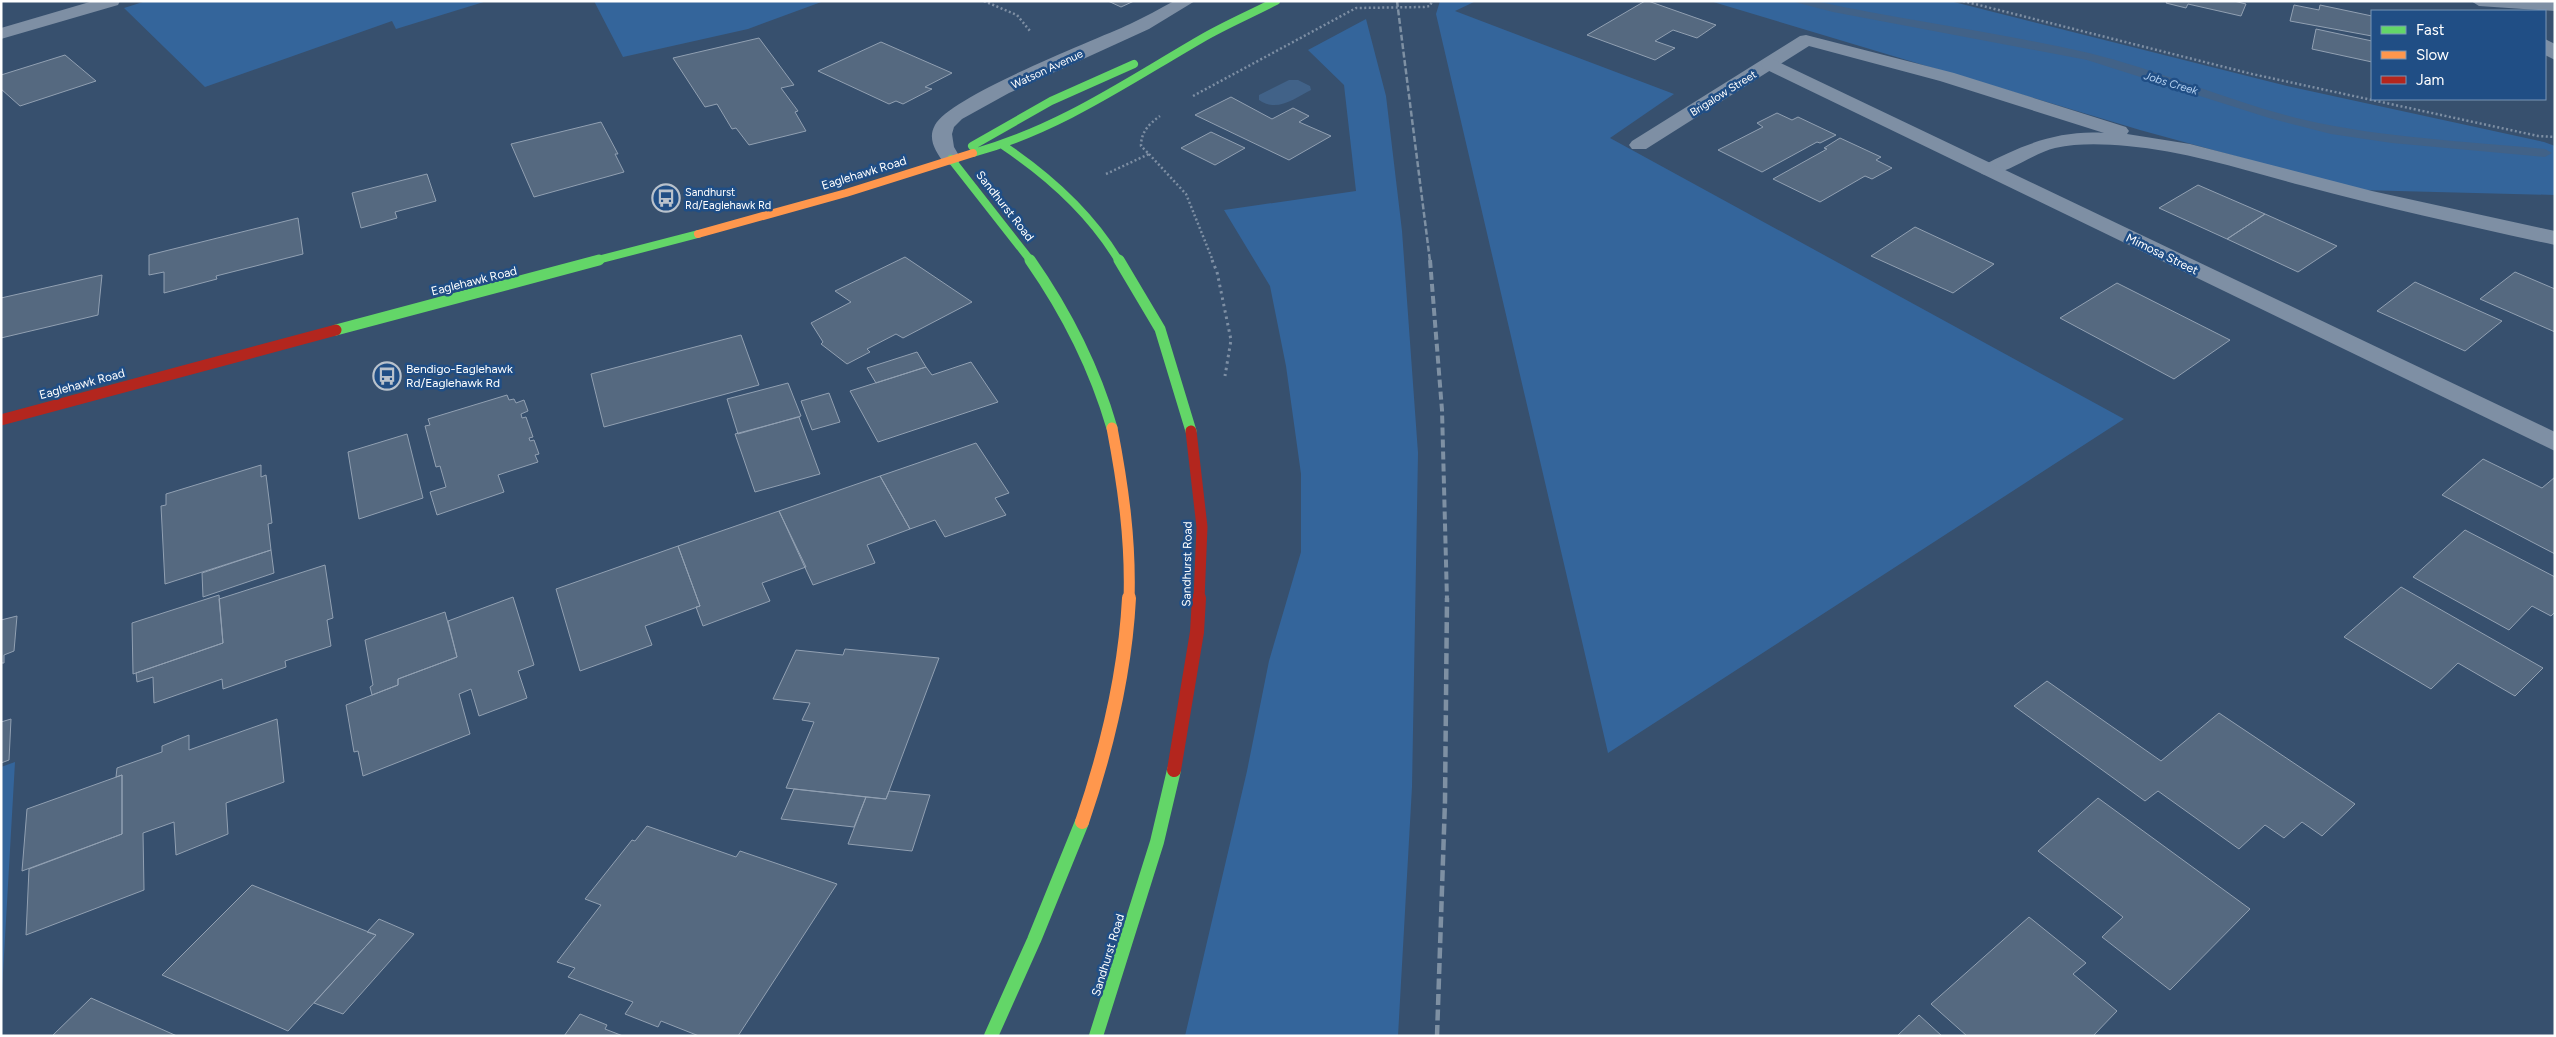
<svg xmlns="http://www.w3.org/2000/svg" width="2556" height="1037" font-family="Figtree,sans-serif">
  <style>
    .green { fill: #34659b }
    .water { fill: #416288 }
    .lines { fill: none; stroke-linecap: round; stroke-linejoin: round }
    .stream { fill: #416288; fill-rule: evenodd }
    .building { fill: #556980; stroke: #91a0b2 }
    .path-far1 { stroke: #7e8fa4; stroke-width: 2.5; stroke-dasharray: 2 2.5; stroke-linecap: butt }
    .path { stroke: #7e8fa4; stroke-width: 3; stroke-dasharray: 2.5 4; stroke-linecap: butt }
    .lane { fill: #7e8fa4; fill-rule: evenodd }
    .street { fill: #7e8fa4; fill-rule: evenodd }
    .fast-far2 { stroke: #63d668; stroke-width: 8 }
    .fast-far1 { stroke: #63d668; stroke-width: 11 }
    .fast { stroke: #63d668; stroke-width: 14 }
    .slow-far2 { stroke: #ff974d; stroke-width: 8 }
    .slow-far1 { stroke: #ff974d; stroke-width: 11 }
    .slow { stroke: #ff974d; stroke-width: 14 }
    .jam-far1 { stroke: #b3261e; stroke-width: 11 }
    .jam { stroke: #b3261e; stroke-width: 14 }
    .rail-far2 { stroke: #7e90a3; stroke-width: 2.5; stroke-dasharray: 6 2.5; stroke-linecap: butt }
    .rail-far1 { stroke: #7e90a3; stroke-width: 4; stroke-dasharray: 8 4; stroke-linecap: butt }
    .rail { stroke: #7e90a3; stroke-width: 4.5; stroke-dasharray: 11 4.5; stroke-linecap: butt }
    .labels { text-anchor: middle; stroke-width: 5; stroke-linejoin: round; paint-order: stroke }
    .far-street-label { font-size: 11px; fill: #fff; stroke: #204e85 }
    .far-water-label { font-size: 11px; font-style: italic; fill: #b4d1f1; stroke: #204e85 }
    .far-poi-label { font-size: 11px; fill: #fff; stroke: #204e85; text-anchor: start }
    .street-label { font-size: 12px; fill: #fff; stroke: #204e85 }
    .poi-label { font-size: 12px; fill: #fff; stroke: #204e85; text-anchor: start }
  </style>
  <rect width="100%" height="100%" fill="#37506e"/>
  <path class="green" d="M 146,1 L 487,1 L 396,29 L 392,21 L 205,87 L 124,8 Z
    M 594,1 L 824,1 L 748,29 L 623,57 Z
    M 1440,1 L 1476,1 L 1455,11 L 1674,94 L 1610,138 L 2124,419 L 1608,753 L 1436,14 Z
    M 1710,1 L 1950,1 L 2287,86 L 2544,142 L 2555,146 L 2555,195 L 2359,190 L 2140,130 Z
    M 1366,19 L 1386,96 L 1402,231 L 1418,453 L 1412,787 L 1398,1036 L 1185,1036 L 1247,771 L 1269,661 L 1301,552 L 1301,474 L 1286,366 L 1270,286 L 1224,210 L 1356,191 L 1344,85 L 1308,50 Z
    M 15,762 L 1,1008 L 1,767 Z"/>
  <path class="water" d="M 1289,80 L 1298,80 L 1310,86 L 1311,90 C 1295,98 1277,113 1259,100 L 1259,95 Z"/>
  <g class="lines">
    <path class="stream" d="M 1791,1 L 1815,1 C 1906,21 1998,32 2089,53 C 2163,71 2232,103 2305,120 C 2384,138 2465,141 2545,149 L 2552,153 L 2545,157 L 2392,143 L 2331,134 L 2269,118 L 2087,60 L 1833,12 Z"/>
  </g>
  <path class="building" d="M 1108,1 L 1134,1 L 1121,7 Z
    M 1645,1 L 1648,1 L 1716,25 L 1697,38 L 1673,30 L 1655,41 L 1675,48 L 1655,60 L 1587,35 Z
    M 2167,1 L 2234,1 L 2246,4 L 2241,16 L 2188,4 L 2186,8 L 2166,3 Z
    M 2294,5 L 2319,10 L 2320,5 L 2372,16 L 2372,36 L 2290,21 Z
    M 2316,29 L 2372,41 L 2372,62 L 2312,49 Z
    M 759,38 L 794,85 L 781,88 L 798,111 L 795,112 L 806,131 L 749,145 L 736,128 L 732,129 L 717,104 L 705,107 L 673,58 Z
    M 881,42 L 952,73 L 925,87 L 932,89 L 903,104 L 896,101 L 889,104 L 818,71 Z
    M 65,55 L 96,81 L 20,106 L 1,89 L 1,75 Z
    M 1231,97 L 1272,119 L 1293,108 L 1309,116 L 1299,122 L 1331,136 L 1289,160 L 1195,115 Z
    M 1777,113 L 1792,120 L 1798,117 L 1836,135 L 1820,143 L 1817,142 L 1762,172 L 1718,150 L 1763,127 L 1757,123 Z
    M 601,122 L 618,154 L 615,154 L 624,172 L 534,197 L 511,144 Z
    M 1211,132 L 1245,148 L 1215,165 L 1181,148 Z
    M 1840,138 L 1881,157 L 1876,160 L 1892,168 L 1872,179 L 1865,176 L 1820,202 L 1773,179 L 1827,149 L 1824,148 Z
    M 427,174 L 436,201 L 395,212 L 397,218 L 361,228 L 352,193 Z
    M 2198,185 L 2265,214 L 2227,239 L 2159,208 Z
    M 2265,214 L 2337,246 L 2298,272 L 2227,239 Z
    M 298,218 L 303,254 L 216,276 L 217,279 L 164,293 L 164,272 L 149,275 L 149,255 Z
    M 1915,227 L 1945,241 L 1994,264 L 1953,293 L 1871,256 Z
    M 905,257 L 972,302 L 903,338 L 896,334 L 867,349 L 870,352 L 847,364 L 821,344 L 823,342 L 811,323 L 851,302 L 835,291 Z
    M 2515,272 L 2555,289 L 2555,332 L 2480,299 Z
    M 102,275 L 98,315 L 1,338 L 1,298 Z
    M 2415,282 L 2502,321 L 2465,351 L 2377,311 Z
    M 2117,283 L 2230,340 L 2174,379 L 2060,318 Z
    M 741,335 L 759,385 L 604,427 L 591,374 Z
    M 917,352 L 926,367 L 876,383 L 867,368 Z
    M 971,362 L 998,402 L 878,442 L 850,391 L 926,367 L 932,375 Z
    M 788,383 L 801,416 L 738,434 L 727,399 Z
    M 829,393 L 840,422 L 812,430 L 801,401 Z
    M 507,395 L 509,400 L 514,399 L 516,403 L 524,400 L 528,411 L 521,414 L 522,418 L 526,417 L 533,437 L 529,438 L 530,441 L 534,440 L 539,454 L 535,455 L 538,462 L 498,475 L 504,492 L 437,515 L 430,492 L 446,487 L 440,466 L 436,467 L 425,426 L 430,425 L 428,419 Z
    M 799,417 L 820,474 L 755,492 L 735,434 Z
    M 407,434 L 423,498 L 359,519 L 348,452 Z
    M 976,443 L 1009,493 L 995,498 L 1006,515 L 945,537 L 935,520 L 910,529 L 880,476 Z
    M 2483,459 L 2542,488 L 2555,477 L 2555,554 L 2442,495 Z
    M 261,465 L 261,477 L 266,475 L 272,523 L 268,524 L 271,550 L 165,584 L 161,506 L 166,505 L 166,494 Z
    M 880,476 L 910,529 L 867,545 L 875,563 L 813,585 L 779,511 Z
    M 779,511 L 806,567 L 762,583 L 770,601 L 703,626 L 696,607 L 700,606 L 678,546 Z
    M 2465,530 L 2555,577 L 2555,612 L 2551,616 L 2532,606 L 2509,630 L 2413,577 Z
    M 678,546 L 700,606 L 645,626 L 652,645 L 580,671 L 556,589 Z
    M 271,550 L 274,573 L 203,597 L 202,573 Z
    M 325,565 L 333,618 L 327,620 L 331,646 L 285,661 L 286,667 L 223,689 L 222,679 L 154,703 L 153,677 L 137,682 L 136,673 L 223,643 L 219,599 Z
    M 2401,587 L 2543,668 L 2515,696 L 2458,663 L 2431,689 L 2344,637 Z
    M 219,595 L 223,643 L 133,674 L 132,623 Z
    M 513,597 L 534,665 L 518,671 L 527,698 L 479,716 L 471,689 L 459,694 L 470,734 L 363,776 L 358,751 L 354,752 L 346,705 L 398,685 L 398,679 L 457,657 L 448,621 Z
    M 445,612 L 457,657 L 398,679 L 398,685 L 372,695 L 370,687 L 373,685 L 365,640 Z
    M 17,616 L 14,651 L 4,655 L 4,663 L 1,663 L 1,620 Z
    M 845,649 L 939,658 L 886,799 L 786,788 L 814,722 L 802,720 L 810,703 L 773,699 L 796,650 L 843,655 Z
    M 2047,681 L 2161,761 L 2219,713 L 2355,804 L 2322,836 L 2302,822 L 2284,838 L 2265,825 L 2239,849 L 2158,791 L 2145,801 L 2014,706 Z
    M 11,719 L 9,760 L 1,763 L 1,722 Z
    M 277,719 L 284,782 L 226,803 L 228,834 L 176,855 L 174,822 L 143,833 L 144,890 L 26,935 L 29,869 L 122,834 L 122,775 L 116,777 L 117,768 L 162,752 L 162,746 L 189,735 L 189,750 Z
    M 122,775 L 122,834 L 22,871 L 27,809 Z
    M 794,789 L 866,797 L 854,827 L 781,819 Z
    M 889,791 L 930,795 L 912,851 L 848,844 L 866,797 L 886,799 Z
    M 2098,798 L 2250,909 L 2170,990 L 2102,937 L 2123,917 L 2038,851 Z
    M 647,826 L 736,857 L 740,851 L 837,884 L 738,1036 L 699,1036 L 661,1021 L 658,1027 L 625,1014 L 633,1002 L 568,977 L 575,968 L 557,962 L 601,905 L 585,899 L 632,840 L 635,841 Z
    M 252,885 L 376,935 L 288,1031 L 162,975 Z
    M 2029,917 L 2086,963 L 2073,974 L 2117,1011 L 2093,1036 L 1967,1036 L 1931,1004 Z
    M 379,919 L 414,934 L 343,1014 L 314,1003 L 376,935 L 367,932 Z
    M 91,998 L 177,1036 L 52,1036 Z
    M 580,1014 L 607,1025 L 605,1029 L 623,1036 L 564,1036 Z
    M 1919,1015 L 1942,1036 L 1897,1036 Z"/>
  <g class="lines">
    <path class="path-far1" d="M 984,1 L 1017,15 L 1030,31
      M 1963,1 L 2252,74 L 2538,136 L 2555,137
      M 1193,96 L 1356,8 L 1424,7 L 1430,6 L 1432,1
      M 1149,154 L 1186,194 L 1213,261
      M 1106,174 L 1149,154 L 1141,146 C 1141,132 1149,124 1160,116"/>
    <path class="path" d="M 1212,260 L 1217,272 L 1231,340 L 1225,376"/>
    <path class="lane" d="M 1806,35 L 1954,73 L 2126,127 L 2129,131 L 2127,134 L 2190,144 L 2372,191 L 2555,231 L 2555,245 C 2471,227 2387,208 2304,186 C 2246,171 2187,151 2127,146 C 2104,144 2078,143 2055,148 C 2033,153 2001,179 1982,174 L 1979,170 L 1982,166 C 2021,145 2059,130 2104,133 L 1940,81 L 1809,46 L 1646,149 L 1632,149 L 1629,145 L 1632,141 L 1800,36 Z"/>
    <path class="street" d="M 93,1 L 120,1 L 118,5 L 1,39 L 1,28 Z
      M 1174,1 L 1195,1 L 1149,29 L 1009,93 L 962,119 L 954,127 L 952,134 L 954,147 L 961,159 L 958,163 L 951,165 L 944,163 C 936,152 927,139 935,125 C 950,96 1093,41 1130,24 C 1145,17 1159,9 1174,1 Z
      M 2471,1 L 2555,1 L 2555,11 L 2479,6 Z
      M 2545,39 L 2555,44 L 2555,60 L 2545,55 Z
      M 1770,58 L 2555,432 L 2555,451 L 1763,68 L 1761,64 L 1763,60 Z"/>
    <path class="fast-far2" d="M 972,146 L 1051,101 L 1134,64
      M 1004,146 C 1050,177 1091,214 1119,261
      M 973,153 C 1059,129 1125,83 1201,39 C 1225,25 1251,14 1276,1
      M 951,159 L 1031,261
      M 594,261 L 698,234"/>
    <path class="fast-far1" d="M 1030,260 C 1067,313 1094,366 1112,428
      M 1119,260 L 1160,329 L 1191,431
      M 336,330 L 599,260"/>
    <path class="fast" d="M 991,1036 L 1034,940 L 1082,822
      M 1096,1036 L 1157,842 L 1174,770"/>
    <path class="slow-far2" d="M 698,234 L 846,193 L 973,153"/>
    <path class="slow-far1" d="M 1112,428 C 1123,485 1131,541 1129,600"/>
    <path class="slow" d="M 1082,822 C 1107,749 1125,676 1129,598"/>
    <path class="jam-far1" d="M 1,420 L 336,330
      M 1191,431 L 1202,527 L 1199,600"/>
    <path class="jam" d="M 1174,770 L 1197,632 L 1199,598"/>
    <path class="rail-far2" d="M 1397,1 L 1430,261"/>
    <path class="rail-far1" d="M 1430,260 L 1442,410 L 1447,600"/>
    <path class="rail" d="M 1437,1036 L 1445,801 L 1447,598"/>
  </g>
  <defs>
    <g id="bus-ring" transform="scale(1.4375)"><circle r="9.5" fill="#204e85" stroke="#b9c2cc" stroke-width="1.5"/><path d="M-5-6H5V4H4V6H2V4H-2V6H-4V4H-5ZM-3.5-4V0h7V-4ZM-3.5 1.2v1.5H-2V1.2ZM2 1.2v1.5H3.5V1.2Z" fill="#b9c2cc"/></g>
  </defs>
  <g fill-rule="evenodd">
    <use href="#bus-ring" x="666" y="198"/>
    <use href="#bus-ring" x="387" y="376"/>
  </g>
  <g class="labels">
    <g class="far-street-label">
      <text transform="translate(1047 69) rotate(-25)" y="4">Watson Avenue</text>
      <text transform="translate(1723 93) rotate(-32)" y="4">Brigalow Street</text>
    </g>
    <g class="far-water-label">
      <text transform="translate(2171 83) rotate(17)" y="4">Jobs Creek</text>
    </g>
    <g class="far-poi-label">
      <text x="685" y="196">Sandhurst<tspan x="685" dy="13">Rd/Eaglehawk Rd</tspan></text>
    </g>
    <g class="street-label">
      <text transform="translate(864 173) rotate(-17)" y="4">Eaglehawk Road</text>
      <text transform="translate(1005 206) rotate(52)" y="4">Sandhurst Road</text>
      <text transform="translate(2162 254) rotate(26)" y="4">Mimosa Street</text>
      <text transform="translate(474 281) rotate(-14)" y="4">Eaglehawk Road</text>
      <text transform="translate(82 384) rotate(-15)" y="4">Eaglehawk Road</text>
      <text transform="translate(1187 564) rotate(-89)" y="4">Sandhurst Road</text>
      <text transform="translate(1108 955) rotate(-73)" y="4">Sandhurst Road</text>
    </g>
    <g class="poi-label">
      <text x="406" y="373">Bendigo-Eaglehawk<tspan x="406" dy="14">Rd/Eaglehawk Rd</tspan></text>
    </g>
  </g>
  <rect width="2556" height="1037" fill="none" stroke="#ffffff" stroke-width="5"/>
  <rect x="2371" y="10" width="175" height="90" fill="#204e85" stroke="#7995b6"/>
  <rect x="2381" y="26" width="25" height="8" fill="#63d668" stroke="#7995b6"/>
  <text x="2416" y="35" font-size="15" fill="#ffffff">Fast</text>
  <rect x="2381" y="51" width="25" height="8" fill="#ff974d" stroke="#7995b6"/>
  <text x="2416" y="60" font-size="15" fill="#ffffff">Slow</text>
  <rect x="2381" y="76" width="25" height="8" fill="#b3261e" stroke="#7995b6"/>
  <text x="2416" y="85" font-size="15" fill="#ffffff">Jam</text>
</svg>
